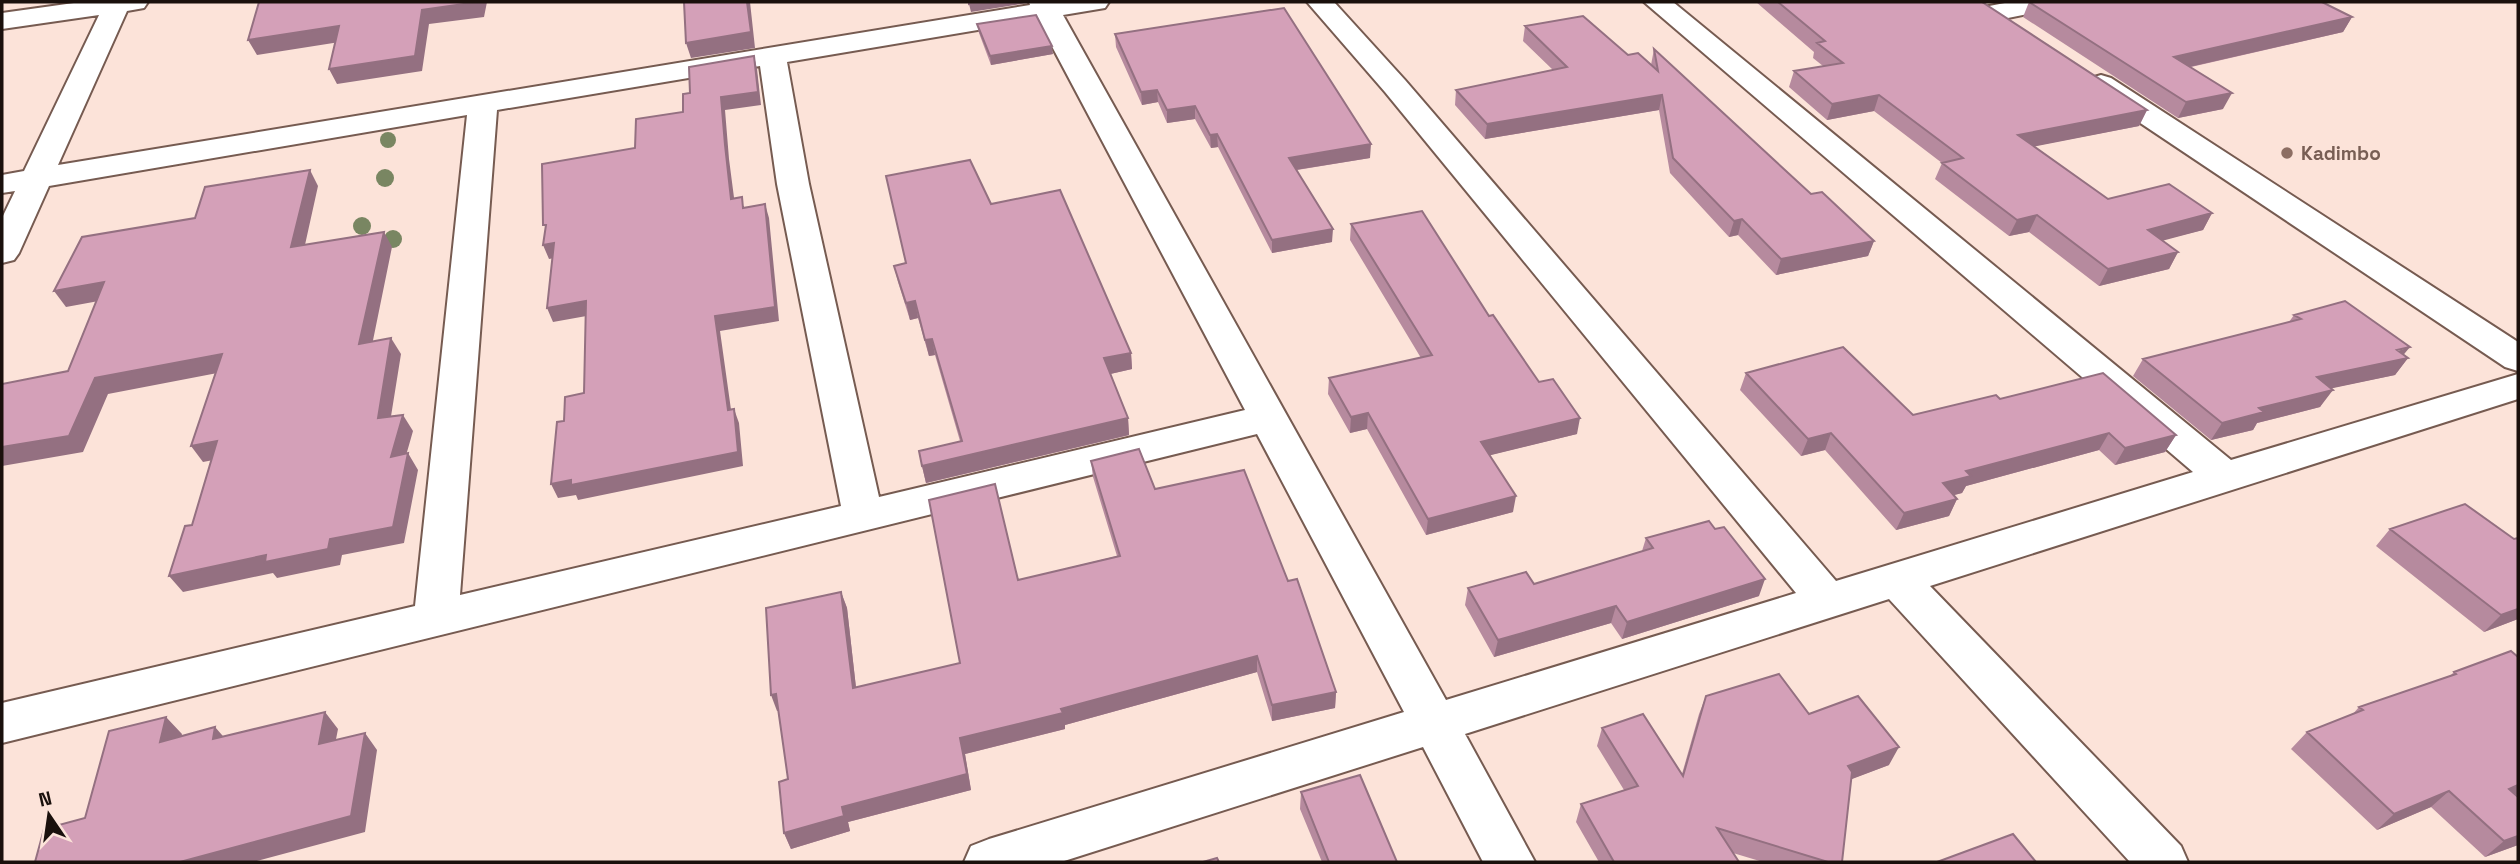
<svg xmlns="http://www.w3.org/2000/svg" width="2520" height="864" font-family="'Space Grotesk',sans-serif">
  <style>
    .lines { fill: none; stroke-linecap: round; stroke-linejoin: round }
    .street-casing { stroke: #765b51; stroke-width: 4 }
    .street { fill: #fff; fill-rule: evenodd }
    .tree { fill: #798662 }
    .wall { fill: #b68a9e }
    .shaded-wall { fill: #947081 }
    .building { fill: #d4a0b8; stroke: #947081; stroke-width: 2 }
    .education-dot { fill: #8d6e63; stroke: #fce3d9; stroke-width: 2.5 }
    .labels { text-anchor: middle; stroke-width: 6; stroke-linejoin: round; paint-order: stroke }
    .far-education-label { font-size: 19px; font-weight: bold; fill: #785e54; stroke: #fce3d9; text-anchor: start }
  </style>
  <rect width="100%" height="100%" fill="#fce3d9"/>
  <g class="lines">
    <g class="street-casing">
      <path id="street" d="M 81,2 L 148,2 L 144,8 L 127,11 L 58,165 L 1030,5 L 1029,2 L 1109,2 L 1105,8 L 1063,15 L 1446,700 L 1796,593 L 1385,92 L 1307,2 L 1334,2 L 1405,80 L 1836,581 L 2193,472 L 1644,2 L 1673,2 L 2231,460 L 2518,374 L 2518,399 L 1930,586 L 2181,846 L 2188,862 L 2130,862 L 1889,599 L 1465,734 L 1535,862 L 1483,862 L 1423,747 L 1061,862 L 964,862 L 971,846 L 989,839 L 1404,712 L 1257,434 L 2,743 L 2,703 L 415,606 L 467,115 L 49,186 L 19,253 L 14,260 L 2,263 L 2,218 L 15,191 L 2,193 L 2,175 L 24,171 L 99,15 L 2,29 L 2,13 ZM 1038,20 L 1245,410 L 879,497 L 809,184 L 787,62 ZM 760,66 L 777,184 L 841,506 L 460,595 L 497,110 Z
        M 2010,2 L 2061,2 L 2057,8 L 1993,21 L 1984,19 L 1980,13 L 1984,7 Z
        M 2101,75 L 2111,78 L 2518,342 L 2518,371 L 2505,367 L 2091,90 L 2087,84 L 2091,78 Z"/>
    </g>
    <use href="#street" class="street"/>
  </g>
  <g class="tree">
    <circle cx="388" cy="140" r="8"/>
    <circle cx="385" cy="178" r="9"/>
    <circle cx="362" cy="226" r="9"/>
    <circle cx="393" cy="239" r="9"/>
  </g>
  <path class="wall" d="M 1756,2 L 1982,2 L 2147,110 L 2139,126 L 2034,146 L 2108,199 L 2212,213 L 2203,230 L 2162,240 L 2178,252 L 2169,269 L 2099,286 L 2029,232 L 2009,236 L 1935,179 L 1942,163 L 1874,111 L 1827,120 L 1789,87 L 1794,71 L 1823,66 L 1813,58 L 1814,52 Z
    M 2029,2 L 2352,17 L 2343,32 L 2191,67 L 2223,109 L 2178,118 L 2023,17 Z
    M 977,24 L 1053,54 L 991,65 L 979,33 Z
    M 1525,26 L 1628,55 L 1651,65 L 1654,49 L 1811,194 L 1874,241 L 1868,256 L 1776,275 L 1738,235 L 1729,237 L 1670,173 L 1659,110 L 1485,139 L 1455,105 L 1456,90 L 1553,70 L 1523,41 Z
    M 1115,34 L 1370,158 L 1297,170 L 1332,242 L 1272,253 L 1218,147 L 1211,148 L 1195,119 L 1167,123 L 1158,102 L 1142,105 L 1116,47 Z
    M 991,204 L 1131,353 L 1132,369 L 1110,374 L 1128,418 L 1129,435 L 926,483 L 922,466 L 960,441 L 935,355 L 929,356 L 918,318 L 910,320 L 898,282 L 894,266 L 906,263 Z
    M 1351,224 L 1489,316 L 1577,434 L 1490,455 L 1513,512 L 1426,535 L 1367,429 L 1350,433 L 1328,394 L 1329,378 L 1421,358 L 1350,240 Z
    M 2294,315 L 2404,355 L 2408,358 L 2395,375 L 2331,388 L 2320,407 L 2257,423 L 2253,430 L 2211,440 L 2133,376 L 2143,359 L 2289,322 Z
    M 1746,373 L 1913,415 L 2000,399 L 2176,435 L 2165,452 L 2115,465 L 2099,450 L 1966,486 L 1962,493 L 1954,495 L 1957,499 L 1949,516 L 1896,530 L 1825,450 L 1801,456 L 1740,390 Z
    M 1091,461 L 1155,489 L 1288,581 L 1336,692 L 1335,708 L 1272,721 L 1257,672 L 1065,725 L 1065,729 L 965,754 L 971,790 L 848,822 L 850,831 L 791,849 L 784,833 L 788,779 L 778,711 L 777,711 L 841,592 L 847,608 L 856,688 L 960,663 L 1018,580 L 1117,556 L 1093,477 Z
    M 2390,529 L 2518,619 L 2484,632 L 2376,546 Z
    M 1646,538 L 1759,596 L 1622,639 L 1611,623 L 1494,657 L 1465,605 L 1468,588 L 1534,584 L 1642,551 Z
    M 2518,657 L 2518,794 L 2516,795 L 2518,845 L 2485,857 L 2431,807 L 2377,830 L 2291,749 L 2307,732 L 2352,715 L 2359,707 L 2450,676 L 2454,672 Z
    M 1706,696 L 1809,714 L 1889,765 L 1851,779 L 1842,862 L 1763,862 L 1733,853 L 1739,862 L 1599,862 L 1576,822 L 1581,804 L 1624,790 L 1597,746 L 1602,728 L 1682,774 L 1699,714 Z
    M 1301,792 L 1397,862 L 1322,862 L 1300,809 Z"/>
  <path class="shaded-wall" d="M 478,2 L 487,2 L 484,17 L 429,24 L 422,71 L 337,84 L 329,69 L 422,10 Z
    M 747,2 L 750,2 L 755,48 L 691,58 L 686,43 Z
    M 983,2 L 1027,2 L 1027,3 L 971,12 L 969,4 Z
    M 2352,17 L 2343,32 L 2167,72 L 2174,57 Z
    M 339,26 L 346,41 L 257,55 L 248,40 Z
    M 1052,46 L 1053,54 L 991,65 L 990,56 Z
    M 754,56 L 757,69 L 761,105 L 725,110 L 729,159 L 736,213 L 731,199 L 725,145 L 721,97 Z
    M 1157,90 L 1158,102 L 1142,105 L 1141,92 Z
    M 2232,93 L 2223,109 L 2178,118 L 2186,102 Z
    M 1662,95 L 1659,110 L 1485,139 L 1487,124 Z
    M 1879,95 L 1874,111 L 1827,120 L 1832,104 Z
    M 1195,106 L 1195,119 L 1167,123 L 1167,110 Z
    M 2147,110 L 2139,126 L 2011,151 L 2018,135 Z
    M 1217,134 L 1218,147 L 1211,148 L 1210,135 Z
    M 1371,144 L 1370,158 L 1289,171 L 1289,158 Z
    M 310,170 L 318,186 L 301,263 L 291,247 Z
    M 765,204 L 769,218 L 779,321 L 720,331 L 733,424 L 728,410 L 715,316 Z
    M 2212,213 L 2203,230 L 2139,247 L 2148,230 Z
    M 2037,215 L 2029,232 L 2009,236 L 2017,220 Z
    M 1742,219 L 1738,235 L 1729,237 L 1734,221 Z
    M 1333,229 L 1332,242 L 1272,253 L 1272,240 Z
    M 384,232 L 392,247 L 369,360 L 359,344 Z
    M 1874,241 L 1868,256 L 1776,275 L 1781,259 Z
    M 554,243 L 560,257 L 549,259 L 543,245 Z
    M 2178,252 L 2169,269 L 2099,286 L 2108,269 Z
    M 104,282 L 115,298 L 66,307 L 54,291 Z
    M 586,301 L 592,315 L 553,322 L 547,308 Z
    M 915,301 L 918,318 L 910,320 L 906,303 Z
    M 391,338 L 401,354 L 388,435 L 378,418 Z
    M 932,339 L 935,355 L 929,356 L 925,340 Z
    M 2410,347 L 2400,359 L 2408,358 L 2395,375 L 2305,394 L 2317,377 Z
    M 1131,353 L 1132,369 L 1106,375 L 1104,358 Z
    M 222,354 L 233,370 L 108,394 L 83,452 L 2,466 L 2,447 L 95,378 Z
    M 2333,390 L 2320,407 L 2257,423 L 2253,430 L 2211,440 L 2222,423 L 2259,408 Z
    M 734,409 L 739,423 L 743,466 L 578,500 L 576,495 L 558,498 L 551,484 Z
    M 1368,413 L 1367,429 L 1350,433 L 1351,417 Z
    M 403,415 L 413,431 L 401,473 L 391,457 Z
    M 1128,418 L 1129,435 L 926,483 L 922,466 Z
    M 1580,418 L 1577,434 L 1479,458 L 1481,442 Z
    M 1831,433 L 1825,450 L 1801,456 L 1808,439 Z
    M 2109,433 L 2099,450 L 1966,486 L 1962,493 L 1935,500 L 1943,483 L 1966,471 Z
    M 2176,435 L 2165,452 L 2115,465 L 2125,448 Z
    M 217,441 L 229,457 L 203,462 L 191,446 Z
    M 408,453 L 418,470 L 404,543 L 342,555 L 340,565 L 277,578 L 273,573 L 183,592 L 169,576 L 330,539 Z
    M 1516,496 L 1513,512 L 1426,535 L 1428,519 Z
    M 1957,499 L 1949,516 L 1896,530 L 1904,513 Z
    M 1765,579 L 1759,596 L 1622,639 L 1627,622 Z
    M 841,592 L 847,608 L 858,705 L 853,688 Z
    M 1616,606 L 1611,623 L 1494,657 L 1498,640 Z
    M 2518,609 L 2518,619 L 2484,632 L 2501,615 Z
    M 1257,656 L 1257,672 L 1065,725 L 1065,729 L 965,754 L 971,790 L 848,822 L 850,831 L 791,849 L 784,833 L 842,807 L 960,738 L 1061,709 Z
    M 1336,692 L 1335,708 L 1272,721 L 1272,705 Z
    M 776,694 L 783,710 L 777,711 L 771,695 Z
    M 325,712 L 338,729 L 332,760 L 319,744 Z
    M 166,717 L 182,734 L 176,758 L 160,742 Z
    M 215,727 L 229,743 L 213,739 Z
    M 365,733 L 377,750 L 365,832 L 253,862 L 180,862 Z
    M 1899,747 L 1889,765 L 1839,784 L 1848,766 Z
    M 2518,785 L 2518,794 L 2490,806 L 2509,789 Z
    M 2449,791 L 2431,807 L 2377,830 L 2394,814 Z
    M 2518,836 L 2518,845 L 2485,857 L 2504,841 Z"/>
  <path class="building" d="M 259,2 L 478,2 L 422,10 L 415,56 L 329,69 L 339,26 L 248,40 Z
    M 684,2 L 747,2 L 751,32 L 686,43 Z
    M 969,2 L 983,2 L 969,4 Z
    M 1778,2 L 1982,2 L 2147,110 L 2018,135 L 2108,199 L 2169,184 L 2212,213 L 2148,230 L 2178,252 L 2108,269 L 2037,215 L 2017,220 L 1942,163 L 1963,158 L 1879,95 L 1832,104 L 1794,71 L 1843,63 L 1817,43 L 1825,41 Z
    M 2029,2 L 2322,2 L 2352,17 L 2174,57 L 2232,93 L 2186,102 Z
    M 1284,8 L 1371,144 L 1289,158 L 1333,229 L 1272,240 L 1217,134 L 1210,135 L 1195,106 L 1167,110 L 1157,90 L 1141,92 L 1115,34 Z
    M 1036,15 L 1052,46 L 990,56 L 977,24 Z
    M 1583,16 L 1628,55 L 1638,53 L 1658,71 L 1654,49 L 1811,194 L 1822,192 L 1874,241 L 1781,259 L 1742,219 L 1734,221 L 1673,158 L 1662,95 L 1487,124 L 1456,90 L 1567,67 L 1525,26 Z
    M 754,56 L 758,92 L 721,97 L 725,145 L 731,199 L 742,197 L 743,208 L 765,204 L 775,307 L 715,316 L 728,410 L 734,409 L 738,452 L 571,485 L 571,480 L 551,484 L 557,422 L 564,421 L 565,397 L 584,393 L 586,301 L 547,308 L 554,243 L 543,245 L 546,225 L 543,225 L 542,164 L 635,148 L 636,119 L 683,112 L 683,94 L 690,93 L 689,67 Z
    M 970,160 L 991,204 L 1060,190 L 1131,353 L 1104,358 L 1128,418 L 922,466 L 919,451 L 962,441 L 932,339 L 925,340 L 915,301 L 906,303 L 894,266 L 906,263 L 886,176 Z
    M 310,170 L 291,247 L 384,232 L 359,344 L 391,338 L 378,418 L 403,415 L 391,457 L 408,453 L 393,527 L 330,539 L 328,549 L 265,562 L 266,555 L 169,576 L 185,526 L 192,525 L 217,441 L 191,446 L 222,354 L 95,378 L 69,436 L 2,447 L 2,384 L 68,371 L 104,282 L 54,291 L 82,237 L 195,218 L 205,187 Z
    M 1422,211 L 1489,316 L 1493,315 L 1539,382 L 1553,379 L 1580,418 L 1481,442 L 1516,496 L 1428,519 L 1368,413 L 1351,417 L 1329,378 L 1432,355 L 1351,224 Z
    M 2345,301 L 2410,347 L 2397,350 L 2408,358 L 2317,377 L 2333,390 L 2259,408 L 2264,412 L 2222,423 L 2143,359 L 2301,319 L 2294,315 Z
    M 1843,347 L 1913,415 L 1996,395 L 2000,399 L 2103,373 L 2176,435 L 2125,448 L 2109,433 L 1966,471 L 1971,476 L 1943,483 L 1957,499 L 1904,513 L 1831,433 L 1808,439 L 1746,373 Z
    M 1139,449 L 1155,489 L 1244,470 L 1288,581 L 1297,579 L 1336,692 L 1272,705 L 1257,656 L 1061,709 L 1063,713 L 960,738 L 967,774 L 842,807 L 844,816 L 784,833 L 779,782 L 788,779 L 776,694 L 771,695 L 766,608 L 841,592 L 853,688 L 960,663 L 929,500 L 995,484 L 1018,580 L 1120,556 L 1091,461 Z
    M 2465,504 L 2514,539 L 2518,538 L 2518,609 L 2501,615 L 2390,529 Z
    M 1709,521 L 1715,529 L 1724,527 L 1765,579 L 1627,622 L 1616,606 L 1498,640 L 1468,588 L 1526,572 L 1534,584 L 1653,548 L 1646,538 Z
    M 2511,651 L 2518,657 L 2518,785 L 2509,789 L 2518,797 L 2518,836 L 2504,841 L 2449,791 L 2394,814 L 2307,732 L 2363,710 L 2359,707 L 2456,674 L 2454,672 Z
    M 1779,674 L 1809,714 L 1858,696 L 1899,747 L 1848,766 L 1852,772 L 1842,862 L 1828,862 L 1717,828 L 1739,862 L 1614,862 L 1581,804 L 1638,786 L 1602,728 L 1643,714 L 1683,776 L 1706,696 Z
    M 325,712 L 319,744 L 365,733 L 351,816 L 180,862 L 35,862 L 44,829 L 85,818 L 109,731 L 166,717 L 160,742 L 215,727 L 213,739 Z
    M 1360,775 L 1397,862 L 1329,862 L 1301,792 Z
    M 2013,834 L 2036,862 L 1937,862 Z
    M 1217,858 L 1219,862 L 1203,862 Z"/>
  <circle class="education-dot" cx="2287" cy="153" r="7"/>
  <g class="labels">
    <g class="far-education-label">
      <text x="2301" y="160">Kadimbo</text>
    </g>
  </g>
  <rect width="2520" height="864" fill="none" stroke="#1a100c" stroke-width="7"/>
  <g transform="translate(49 815) rotate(347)" stroke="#fce3d9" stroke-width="5" paint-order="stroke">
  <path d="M0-5L12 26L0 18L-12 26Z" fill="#1a100c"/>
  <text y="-10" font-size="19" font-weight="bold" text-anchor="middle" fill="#1a100c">N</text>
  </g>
</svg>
